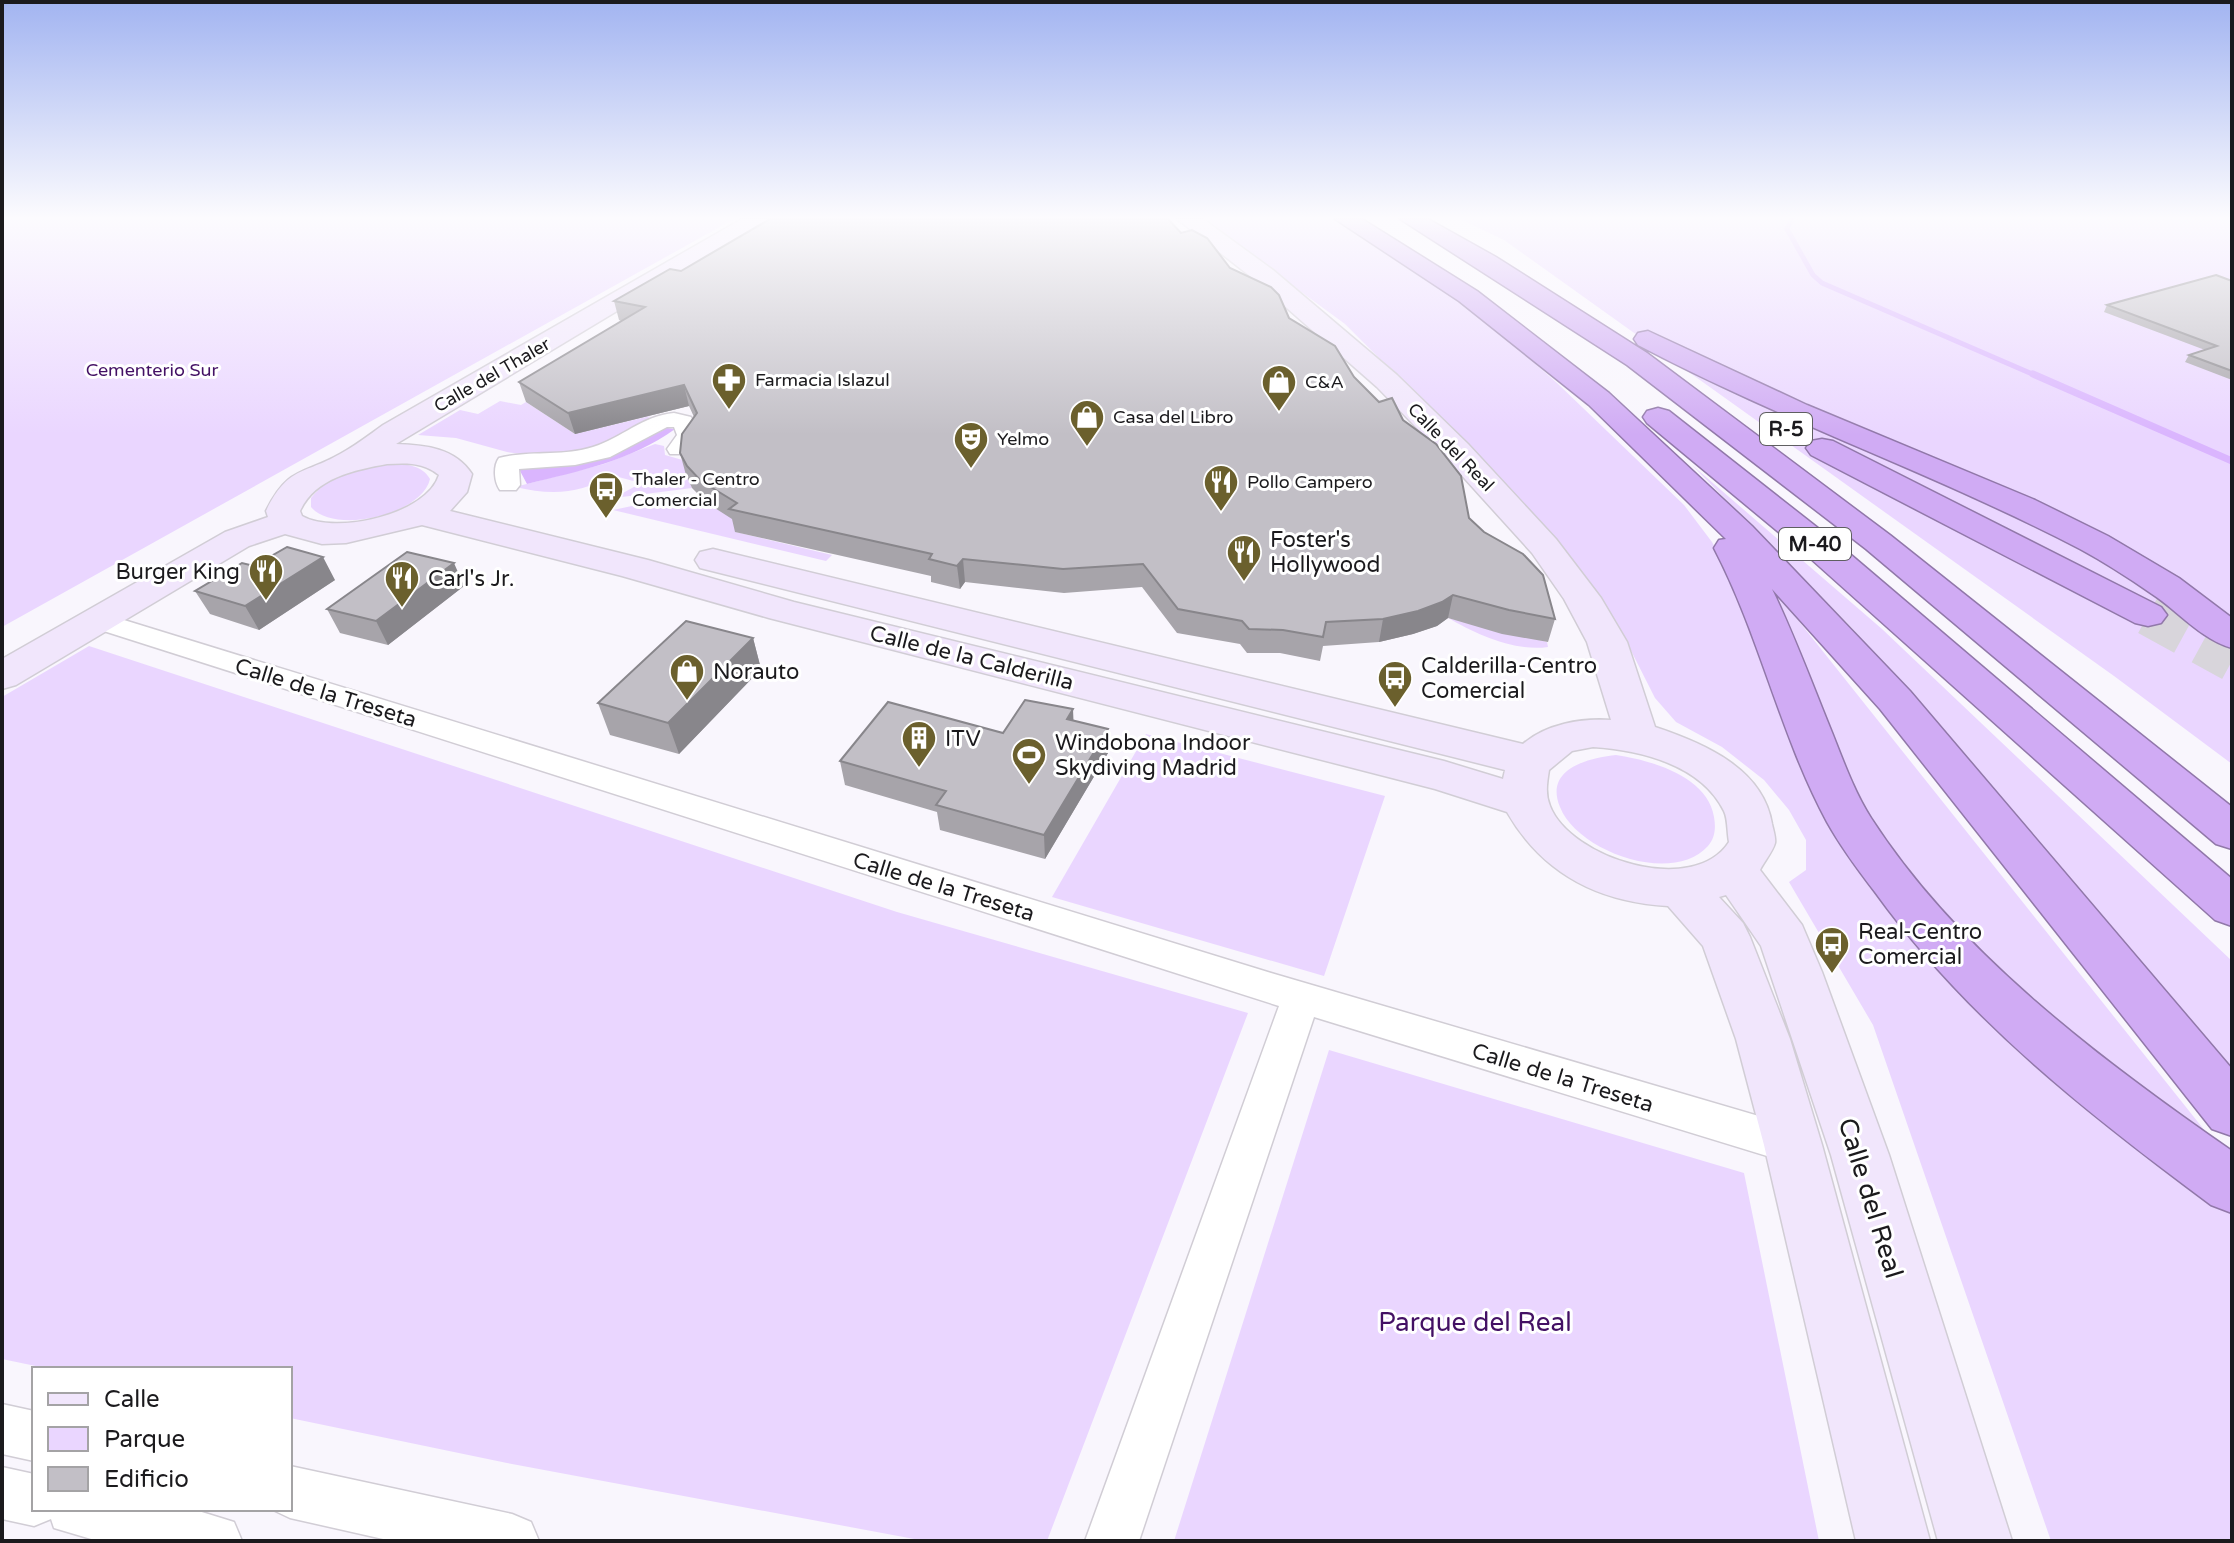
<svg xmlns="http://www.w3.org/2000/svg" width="2234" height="1543" font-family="'Varela Round',sans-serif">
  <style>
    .green { fill: #ead6ff }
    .water { fill: #dab5fe }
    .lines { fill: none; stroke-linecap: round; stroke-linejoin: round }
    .stream-far1 { stroke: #dab5fe; stroke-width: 5 }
    .stream { stroke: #dab5fe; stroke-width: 7 }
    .highway-tunnel { stroke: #d8d5db; stroke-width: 41; stroke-dasharray: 41 20; stroke-linecap: butt }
    .street-casing { stroke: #d1cdd5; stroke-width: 3 }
    .secondary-casing { stroke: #d1cdd5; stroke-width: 3 }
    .highway-casing { stroke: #9178a9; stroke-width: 3 }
    .street { fill: #fff; fill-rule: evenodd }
    .secondary { fill: #f1e6fc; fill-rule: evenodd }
    .highway { fill: #d0abf4; fill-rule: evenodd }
    .wall { fill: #a7a4aa }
    .shaded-wall { fill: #88868b }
    .building { fill: #c2bfc6; stroke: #88868b; stroke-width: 2 }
    .labels { text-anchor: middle; stroke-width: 6; stroke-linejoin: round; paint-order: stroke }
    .far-park-label { font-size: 18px; fill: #431064; stroke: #fff }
    .far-street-label { font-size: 18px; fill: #1b1a1d; stroke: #fff }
    .far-poi-label { font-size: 18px; fill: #1b1a1d; stroke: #fff; text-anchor: start }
    .shield { fill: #fff; stroke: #5f5f61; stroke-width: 2 }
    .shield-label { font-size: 20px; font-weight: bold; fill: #1b1a1d }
    .poi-label { font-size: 22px; fill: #1b1a1d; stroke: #fff; text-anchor: start }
    .street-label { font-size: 22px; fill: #1b1a1d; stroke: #fff }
    .near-street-label { font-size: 26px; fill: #1b1a1d; stroke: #fff }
    .near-park-label { font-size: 26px; fill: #431064; stroke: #fff }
  </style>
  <rect width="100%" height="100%" fill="#f9f6fd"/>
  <path class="green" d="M 2,219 L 734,219 L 2,627 Z
    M 1202,219 L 1337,219 L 1461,298 L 1557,383 L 1684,505 L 1712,542 L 1748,612 L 1911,889 L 1827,744 L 1770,585 L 2221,1151 L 2232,1165 L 2232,1541 L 2051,1541 L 1873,1025 L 1789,882 L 1806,870 L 1806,840 L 1789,810 L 1764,780 L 1722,747 L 1676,722 L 1655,698 L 1616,621 L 1568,556 L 1465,444 L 1345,324 Z
    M 1460,219 L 2232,219 L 2232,764 L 2114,676 L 1504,240 Z
    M 500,401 L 521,405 L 526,402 L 575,434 L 650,416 L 644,423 L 591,451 L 529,455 L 507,452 L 456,438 L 418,435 L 460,410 L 478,414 Z
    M 655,444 L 664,446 L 665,455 L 686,461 L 686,475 L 692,488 L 614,498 L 641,483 L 611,475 C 580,495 550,495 515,487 L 604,464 Z
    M 385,464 C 402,464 421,463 430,479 C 422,515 334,535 311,507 L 311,498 C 330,474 357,470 385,464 Z
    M 1692,465 L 1882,629 L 2232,961 L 2232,1086 L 1919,705 L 1852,628 Z
    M 702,498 L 744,524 L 736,532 L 832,555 L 826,561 L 613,510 L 646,503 Z
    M 1448,618 L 1547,642 L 1548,647 C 1515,652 1476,634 1448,618 Z
    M 89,646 L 897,912 L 1248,1013 L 1047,1541 L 925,1541 L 507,1463 L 290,1418 L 290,1369 L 50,1369 L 2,1359 L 2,697 Z
    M 1146,734 L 1385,796 L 1324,976 L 1052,897 Z
    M 1616,755 C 1650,760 1708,776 1714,817 C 1716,828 1715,838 1708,846 C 1672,886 1577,851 1560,807 C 1544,769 1588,758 1616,755 Z
    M 1329,1050 L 1744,1173 L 1819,1541 L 1174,1541 Z"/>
  <path class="water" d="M 661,427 L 675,429 C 631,461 579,471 527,484 L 519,469 C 573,464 615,459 661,427 Z"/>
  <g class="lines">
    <path class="stream-far1" d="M 1792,219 L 1787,229 L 1813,275 L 1822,283 L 2037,376"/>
    <path class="stream" d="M 2033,374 L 2232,461"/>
    <path class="highway-tunnel" d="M 2148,615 L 2232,661"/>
    <g class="street-casing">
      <path id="street" d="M 674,413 L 691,417 L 700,436 L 686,454 L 670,454 L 667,449 L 677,435 L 674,427 L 667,427 L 610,457 L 575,465 L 519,469 L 520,485 L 516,490 L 500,490 C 494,482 493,466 499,458 C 529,450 562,457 593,447 C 622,438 642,416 674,413 Z
        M 98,612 L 1271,973 L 1793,1126 L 1808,1131 L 1814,1145 L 1808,1159 L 1793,1164 L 1314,1017 L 1139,1541 L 1085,1541 L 1279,1006 L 88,626 L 84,620 L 88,614 Z
        M 2,1404 L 34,1411 L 34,1461 L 2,1454 Z
        M 290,1466 L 512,1514 L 531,1522 L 539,1541 L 392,1541 L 290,1518 L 271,1509 L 290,1509 Z
        M 2,1467 L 34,1474 L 34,1509 L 192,1509 L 234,1522 L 242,1541 L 98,1541 L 54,1528 L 51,1519 L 34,1526 L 2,1519 Z"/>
    </g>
    <g class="secondary-casing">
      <path id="secondary" d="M 742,219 L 770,219 L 396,444 C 426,445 455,448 472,474 L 467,492 L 450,511 L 648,560 L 794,602 L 1444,761 L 1503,779 L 1505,770 L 700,568 L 695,560 L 700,552 L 713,549 L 1523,744 C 1546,724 1581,718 1611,720 L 1587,642 L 1564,599 L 1532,553 L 1446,458 L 1377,387 L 1255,280 L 1177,219 L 1203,219 L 1273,270 L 1397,375 L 1468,444 L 1556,539 L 1601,598 L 1627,642 L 1655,727 C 1703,743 1763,768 1772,824 C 1773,829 1776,838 1775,843 C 1773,851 1764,862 1760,870 L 1802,925 L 1822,972 L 1889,1155 L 2012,1541 L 1938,1541 L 1831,1155 L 1761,946 L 1726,895 L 1719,897 L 1743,923 L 1750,937 L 1790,1039 L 1822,1145 L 1930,1541 L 1856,1541 L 1764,1145 L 1736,1039 L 1703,946 L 1668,906 C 1598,902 1542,873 1507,812 L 1435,789 L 769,618 L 622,576 L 422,525 L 346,543 L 322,544 L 285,534 L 249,546 L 16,685 L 2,689 L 2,659 L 225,532 L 268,517 L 266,511 C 288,466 303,475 340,454 C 355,446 369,435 383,425 ZM 387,464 C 407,463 423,462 439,475 C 427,515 335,535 302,516 L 300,511 C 315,478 354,470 387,464 ZM 1593,747 C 1639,750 1701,764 1724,811 C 1728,819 1727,832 1729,842 C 1693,898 1570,858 1550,806 C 1545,794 1547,783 1549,770 L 1572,751 Z"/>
    </g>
    <g class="highway-casing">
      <path id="highway" d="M 1335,219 L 1362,219 L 1477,291 L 1609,393 L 1752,526 L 1910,691 L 2232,1069 L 2232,1136 L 2212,1129 L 1880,709 L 1772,589 C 1795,637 1813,686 1833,735 C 1844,763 1855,793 1871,818 C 1958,953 2102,1061 2232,1151 L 2232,1213 L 2211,1205 C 2087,1113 1966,1018 1875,892 C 1858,870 1841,847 1827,822 C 1780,735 1760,636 1714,548 L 1719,540 L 1726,539 L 1589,405 L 1459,301 Z
        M 1400,219 L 1428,219 L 1496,257 L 1647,353 L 1890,535 L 2232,807 L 2232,849 L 2216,844 L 1866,549 L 1627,365 Z
        M 1648,331 L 1807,405 L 2035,500 L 2108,536 L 2179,578 L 2232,618 L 2232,648 C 2202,640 2178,611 2152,594 C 2129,578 2104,562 2080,549 C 1936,474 1782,421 1638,345 L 1634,339 L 1638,333 Z
        M 1658,408 L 1669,411 L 1837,543 L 2232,879 L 2232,926 L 2215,920 L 1811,559 L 1647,423 L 1643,417 L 1647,411 Z
        M 1822,439 L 1833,441 L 2161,607 L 2167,615 L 2161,623 L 2148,626 L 2135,623 L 1811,455 L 1806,448 L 1811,441 Z"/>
    </g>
    <use href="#street" class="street"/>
    <use href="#secondary" class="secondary"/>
    <use href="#highway" class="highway"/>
  </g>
  <path class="wall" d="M 1181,233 L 1230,268 L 1289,318 L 1354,377 L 1379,402 L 1403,420 L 1469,518 L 1555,619 L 1548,642 L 1502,634 L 1448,618 L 1437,626 L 1413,634 L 1379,642 L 1323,646 L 1320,661 L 1280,653 L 1247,653 L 1240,644 L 1177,633 L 1142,587 L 1064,593 L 965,582 L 960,589 L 931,582 L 931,576 L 735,532 L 732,519 L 707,503 L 692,488 L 686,475 L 680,453 L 694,417 L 689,406 L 575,434 L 526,402 L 519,382 L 621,321 L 619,320 L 614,301 L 681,271 Z
    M 2232,281 L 2232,380 L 2185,362 L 2189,355 L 2205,350 L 2104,312 L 2107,305 Z
    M 254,566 L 335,580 L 259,630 L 210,614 L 195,591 Z
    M 464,586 L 388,645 L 340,633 L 327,609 Z
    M 753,638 L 761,669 L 679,754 L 610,735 L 598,703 Z
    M 1073,709 L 1073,721 L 1108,753 L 1045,859 L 940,830 L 937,812 L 845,785 L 840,761 L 1003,733 Z"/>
  <path class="shaded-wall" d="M 684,385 L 689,406 L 575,434 L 568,413 Z
    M 323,557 L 335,580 L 259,630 L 245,606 Z
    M 963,559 L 965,582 L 960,589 L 957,566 Z
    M 454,563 L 464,586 L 388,645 L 376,621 Z
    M 1453,595 L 1448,618 L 1437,626 L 1413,634 L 1379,642 L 1383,619 Z
    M 753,638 L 761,669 L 679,754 L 668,723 Z
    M 1073,709 L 1074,733 L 1067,719 Z
    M 1108,729 L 1108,753 L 1045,859 L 1044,835 Z"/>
  <path class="building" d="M 770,219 L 1168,219 L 1181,233 L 1192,230 L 1207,238 L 1230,268 L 1271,287 L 1279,295 L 1289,318 L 1335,346 L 1354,377 L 1379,402 L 1392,398 L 1403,420 L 1436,444 L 1461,476 L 1469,518 L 1484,532 L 1523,554 L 1543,575 L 1555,619 L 1509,610 L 1453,595 L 1442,602 L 1418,611 L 1383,619 L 1326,622 L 1323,637 L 1283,630 L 1249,629 L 1242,621 L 1178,609 L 1143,564 L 1063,569 L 963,559 L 957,566 L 929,559 L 932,554 L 729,509 L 737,503 L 701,481 L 687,466 L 680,453 L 682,434 L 697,413 L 684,385 L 568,413 L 519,382 L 645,307 L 614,301 L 670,269 L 681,271 Z
    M 2216,275 L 2232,281 L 2232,371 L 2189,355 L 2217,346 L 2107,305 Z
    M 287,547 L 323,557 L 245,606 L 195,591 L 242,563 L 254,566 Z
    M 407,552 L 454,563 L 376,621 L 327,609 Z
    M 686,621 L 753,638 L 668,723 L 598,703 Z
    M 1025,700 L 1073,709 L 1067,719 L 1108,729 L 1044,835 L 936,805 L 946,791 L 840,761 L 888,702 L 1003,733 Z"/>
  <linearGradient id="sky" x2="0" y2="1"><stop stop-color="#a2b4f1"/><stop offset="0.5" stop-color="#fcfbfe"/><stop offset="1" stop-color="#fcfbfe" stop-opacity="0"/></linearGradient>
  <rect width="2234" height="435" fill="url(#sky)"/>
  <defs>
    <g id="pharmacy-pin" transform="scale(1.8)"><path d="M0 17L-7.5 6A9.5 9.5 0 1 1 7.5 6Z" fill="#6b602d" stroke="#fff"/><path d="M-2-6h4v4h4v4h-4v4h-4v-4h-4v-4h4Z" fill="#fff"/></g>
    <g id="shop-pin" transform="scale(1.8)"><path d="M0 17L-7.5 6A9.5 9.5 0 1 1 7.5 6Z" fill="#6b602d" stroke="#fff"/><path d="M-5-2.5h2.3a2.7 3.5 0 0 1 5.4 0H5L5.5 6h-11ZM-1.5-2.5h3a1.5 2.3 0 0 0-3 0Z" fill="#fff"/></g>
    <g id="theatre-pin" transform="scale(1.8)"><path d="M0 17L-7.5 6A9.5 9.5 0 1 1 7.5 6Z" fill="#6b602d" stroke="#fff"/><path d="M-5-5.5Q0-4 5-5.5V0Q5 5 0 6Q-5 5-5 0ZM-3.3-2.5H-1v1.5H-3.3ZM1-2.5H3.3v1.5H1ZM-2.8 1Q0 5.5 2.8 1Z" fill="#fff"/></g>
    <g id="restaurant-pin" transform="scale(1.8)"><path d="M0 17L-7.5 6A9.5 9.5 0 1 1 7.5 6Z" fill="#6b602d" stroke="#fff"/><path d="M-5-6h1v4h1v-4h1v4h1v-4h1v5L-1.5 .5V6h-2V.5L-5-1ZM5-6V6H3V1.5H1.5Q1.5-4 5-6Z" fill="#fff"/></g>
    <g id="bus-pin" transform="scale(1.8)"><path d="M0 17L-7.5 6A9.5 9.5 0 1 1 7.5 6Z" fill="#6b602d" stroke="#fff"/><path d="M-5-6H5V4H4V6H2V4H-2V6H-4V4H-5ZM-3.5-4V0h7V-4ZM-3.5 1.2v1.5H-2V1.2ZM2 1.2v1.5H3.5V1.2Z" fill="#fff"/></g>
    <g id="building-pin" transform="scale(1.8)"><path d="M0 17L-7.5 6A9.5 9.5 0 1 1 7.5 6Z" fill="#6b602d" stroke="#fff"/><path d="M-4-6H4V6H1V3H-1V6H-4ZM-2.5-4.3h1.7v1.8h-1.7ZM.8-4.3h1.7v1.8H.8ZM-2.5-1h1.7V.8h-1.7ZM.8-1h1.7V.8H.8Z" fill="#fff"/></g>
    <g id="stadium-pin" transform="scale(1.8)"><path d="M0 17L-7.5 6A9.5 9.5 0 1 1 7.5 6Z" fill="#6b602d" stroke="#fff"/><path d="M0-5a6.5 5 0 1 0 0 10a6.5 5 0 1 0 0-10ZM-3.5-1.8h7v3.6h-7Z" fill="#fff"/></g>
  </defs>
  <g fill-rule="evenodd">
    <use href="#pharmacy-pin" x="729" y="380"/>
    <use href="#shop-pin" x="1279" y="382"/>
    <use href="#shop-pin" x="1087" y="417"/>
    <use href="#theatre-pin" x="971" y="439"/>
    <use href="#restaurant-pin" x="1221" y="482"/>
    <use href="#bus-pin" x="606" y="489"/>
    <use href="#restaurant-pin" x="1244" y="552"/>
    <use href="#restaurant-pin" x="266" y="571"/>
    <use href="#restaurant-pin" x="402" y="578"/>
    <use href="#shop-pin" x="687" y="671"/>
    <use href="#bus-pin" x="1395" y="678"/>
    <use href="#building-pin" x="919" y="738"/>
    <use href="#stadium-pin" x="1029" y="755"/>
    <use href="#bus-pin" x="1832" y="944"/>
  </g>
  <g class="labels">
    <g class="far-park-label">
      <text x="152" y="376">Cementerio Sur</text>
    </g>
    <g class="far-street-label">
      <text transform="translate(492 375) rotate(-30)" y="6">Calle del Thaler</text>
      <text transform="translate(1451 447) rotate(46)" y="6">Calle del Real</text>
    </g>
    <g class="far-poi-label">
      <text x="755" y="386">Farmacia Islazul</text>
      <text x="1305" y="388">C&amp;A</text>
      <text x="1113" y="423">Casa del Libro</text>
      <text x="997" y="445">Yelmo</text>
      <text x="632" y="485">Thaler - Centro<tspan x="632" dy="21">Comercial</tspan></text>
      <text x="1247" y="488">Pollo Campero</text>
    </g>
    <g class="shield">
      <rect x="1760" y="413" width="52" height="32" rx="6"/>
      <rect x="1779" y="528" width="72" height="32" rx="6"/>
    </g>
    <g class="shield-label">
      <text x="1786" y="436">R-5</text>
      <text x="1815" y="551">M-40</text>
    </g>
    <g class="poi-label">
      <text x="1270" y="547">Foster's<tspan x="1270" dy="25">Hollywood</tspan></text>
      <text x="240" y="579" text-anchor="end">Burger King</text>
      <text x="428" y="586">Carl's Jr.</text>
      <text x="1421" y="673">Calderilla-Centro<tspan x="1421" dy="25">Comercial</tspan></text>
      <text x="713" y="679">Norauto</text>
      <text x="945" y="746">ITV</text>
      <text x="1055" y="750">Windobona Indoor<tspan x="1055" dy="25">Skydiving Madrid</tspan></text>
      <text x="1858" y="939">Real-Centro<tspan x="1858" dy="25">Comercial</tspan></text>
    </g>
    <g class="street-label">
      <text transform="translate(972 657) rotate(14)" y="8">Calle de la Calderilla</text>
      <text transform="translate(326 692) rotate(17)" y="8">Calle de la Treseta</text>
      <text transform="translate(944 886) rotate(17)" y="8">Calle de la Treseta</text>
      <text transform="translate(1563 1077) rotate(17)" y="8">Calle de la Treseta</text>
    </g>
    <g class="near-street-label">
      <text transform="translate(1871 1198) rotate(73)" y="9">Calle del Real</text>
    </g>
    <g class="near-park-label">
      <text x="1475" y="1331">Parque del Real</text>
    </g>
  </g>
  <rect width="2234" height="1543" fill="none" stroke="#1b1a1d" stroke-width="8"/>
  <rect x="32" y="1367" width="260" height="144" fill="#ffffff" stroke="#a4a3a5" stroke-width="2"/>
  <rect x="48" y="1393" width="40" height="12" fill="#f1e6fc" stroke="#a4a3a5" stroke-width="2"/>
  <text x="104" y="1407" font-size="24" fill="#1b1a1d">Calle</text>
  <rect x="48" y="1427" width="40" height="24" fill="#ead6ff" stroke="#a4a3a5" stroke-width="2"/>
  <text x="104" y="1447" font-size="24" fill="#1b1a1d">Parque</text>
  <rect x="48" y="1467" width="40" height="24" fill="#c2bfc6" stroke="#a4a3a5" stroke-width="2"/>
  <text x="104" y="1487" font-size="24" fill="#1b1a1d">Edificio</text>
</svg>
